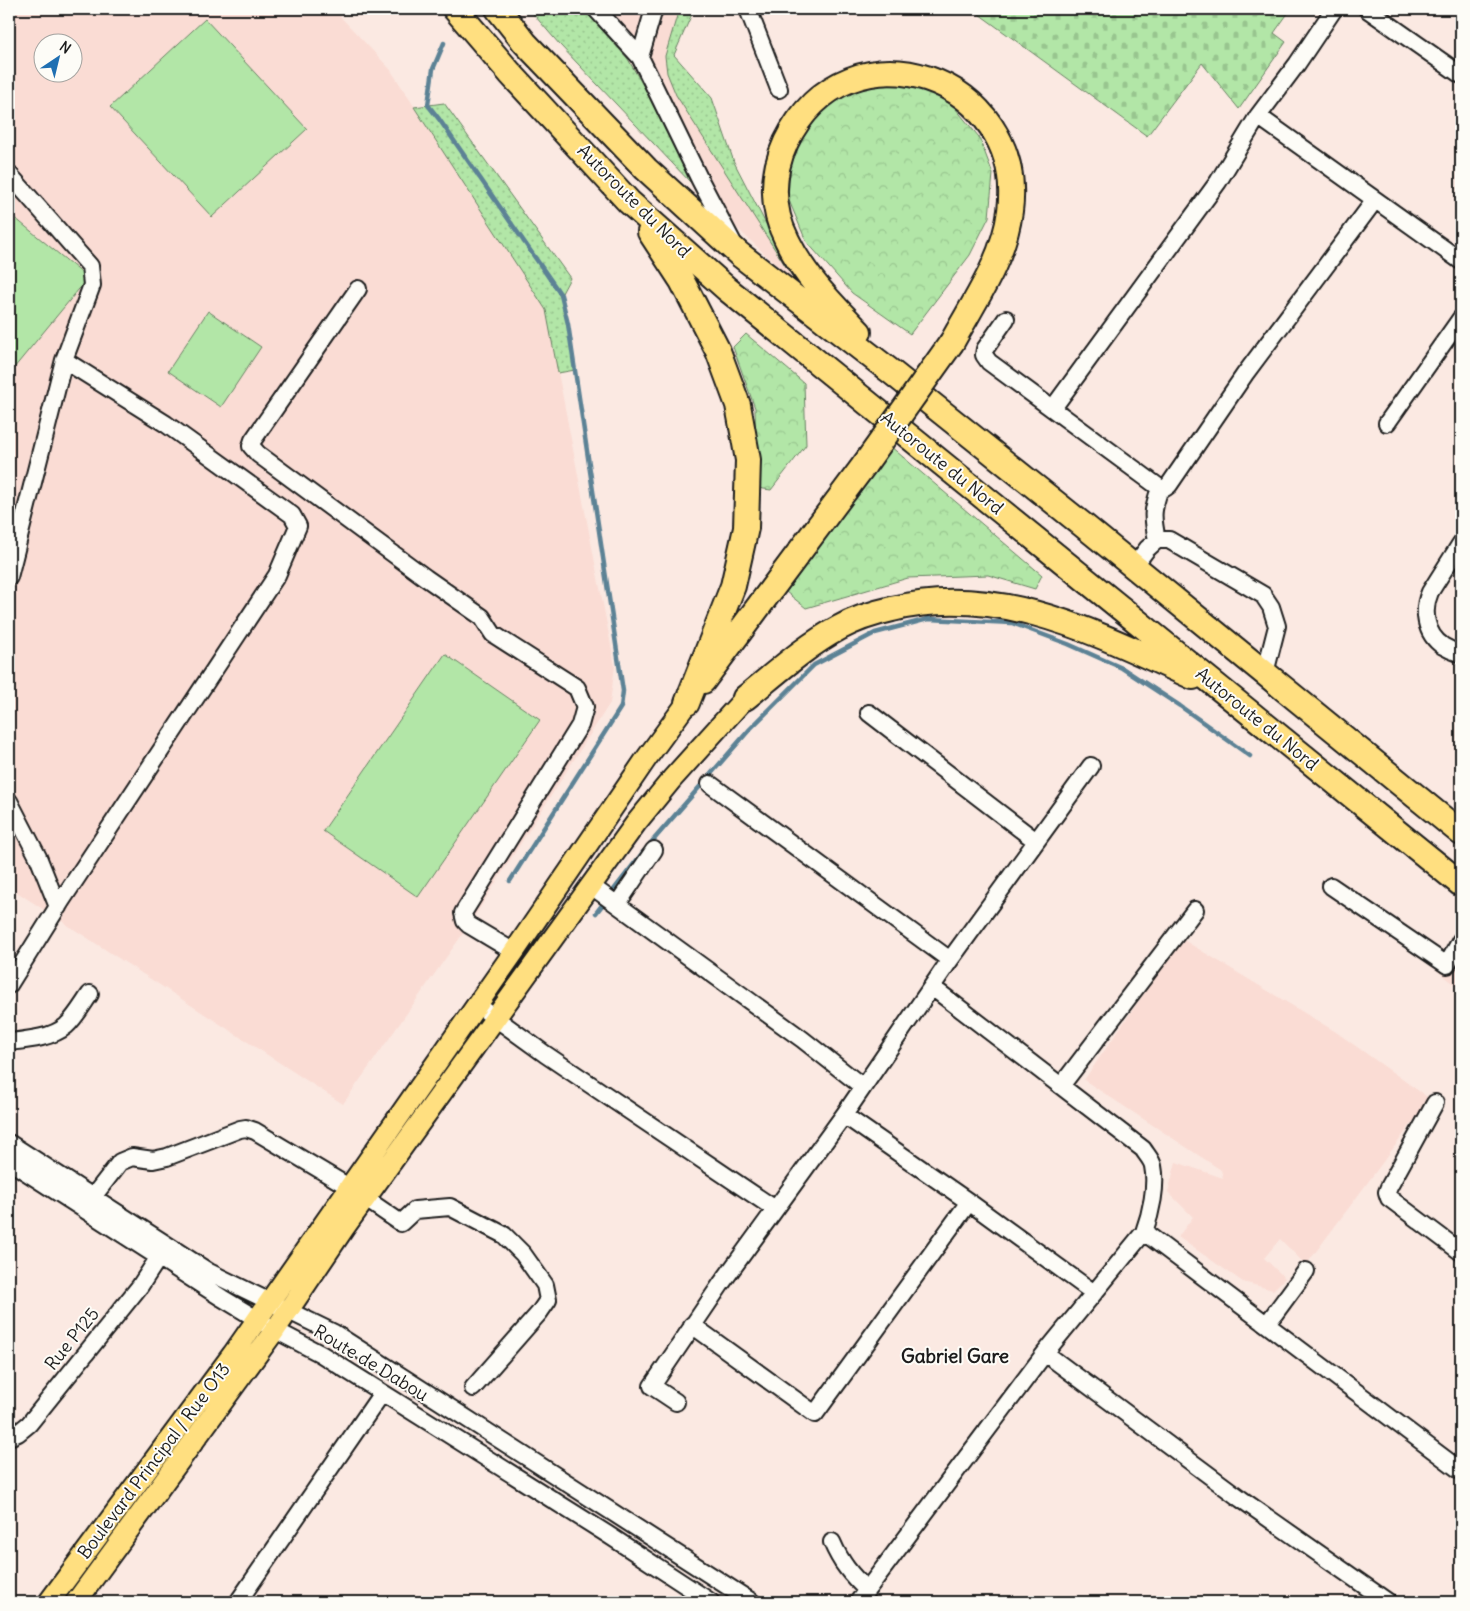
<svg xmlns="http://www.w3.org/2000/svg" width="1470" height="1611" font-family="Delius,sans-serif">
  <style>
    .built { fill: #fadcd4; fill-rule: evenodd }
    .grass { fill: url(#grass-dots); stroke: #678162 }
    .forest { fill: url(#forest-crowns); stroke: #678162 }
    .cemetery { fill: url(#cemetery-stones); stroke: #678162 }
    .garden { fill: #b2e6a7; stroke: #678162 }
    .lines { fill: none; stroke-linecap: round; stroke-linejoin: round }
    .stream { stroke: #5b8295; stroke-width: 4.5 }
    .minor-casing { stroke: #1c1c1c; stroke-width: 20 }
    .major-casing { stroke: #1c1c1c; stroke-width: 24 }
    .highway-casing { stroke: #1c1c1c; stroke-width: 28 }
    .minor { stroke: #fdfcf7; stroke-width: 16 }
    .major { stroke: #ffdf80; stroke-width: 20 }
    .highway { stroke: #ffdf80; stroke-width: 24 }
    .highway-bridge-casing { stroke: #1c1c1c; stroke-width: 28; stroke-linecap: butt }
    .highway-bridge { stroke: #ffdf80; stroke-width: 24 }
    .labels { text-anchor: middle; stroke-width: 4; stroke-linejoin: round; paint-order: stroke }
    .street-label { font-size: 18px; fill: #1c1c1c; stroke: #fdfcf7 }
    .neighbourhood-label { font-size: 19px; font-weight: bold; fill: #1c1c1c; stroke: #fdfcf7 }
  </style>
  <defs>
    <pattern id="grass-dots" width="8" height="8" patternUnits="userSpaceOnUse" patternTransform="scale(1.25)"><rect width="8" height="8" fill="#b2e6a7"/><path d="M2 2h.1M6 6h.1" fill="none" stroke="#98c58f" stroke-width="1.8" stroke-linecap="round"/></pattern>
    <pattern id="forest-crowns" width="20" height="18" patternUnits="userSpaceOnUse" patternTransform="scale(1.25)"><rect width="20" height="18" fill="#b2e6a7"/><path d="M2 6a3 3 0 1 1 6 0M12 15a3 3 0 1 1 6 0" fill="none" stroke="#98c58f"/></pattern>
    <pattern id="cemetery-stones" width="16" height="16" patternUnits="userSpaceOnUse" patternTransform="scale(1.25)"><rect width="16" height="16" fill="#b2e6a7"/><path d="M2 7V4a2 2 0 0 1 4 0v3zM10 15v-3a2 2 0 0 1 4 0v3z" fill="#98c58f"/></pattern>
  </defs>
  <rect width="100%" height="100%" fill="#fbe9e2"/>
  <filter id="ink" filterUnits="userSpaceOnUse"><feTurbulence type="fractalNoise" baseFrequency=".02" numOctaves="2"/><feDisplacementMap in="SourceGraphic" scale="10" xChannelSelector="R" yChannelSelector="G"/><feConvolveMatrix kernelMatrix="1 2 1 2 8 2 1 2 1" color-interpolation-filters="sRGB"/></filter>
  <g filter="url(#ink)">
    <path class="built" d="M 9,9 L 333,9 L 390,69 L 546,310 L 615,666 L 610,703 L 469,925 L 343,1104 L 9,887 ZM 42,42 L 72,42 L 72,72 L 42,72 Z
      M 529,9 L 694,9 L 674,55 L 712,98 L 734,162 L 797,284 L 710,203 L 560,45 Z
      M 1461,923 L 1461,989 L 1435,969 Z
      M 1182,939 L 1336,1032 L 1430,1099 L 1306,1265 L 1280,1239 L 1264,1258 L 1285,1278 L 1273,1290 L 1243,1282 L 1178,1237 L 1193,1217 L 1168,1192 L 1176,1162 L 1223,1178 L 1221,1170 L 1084,1080 Z"/>
    <path class="grass" d="M 529,9 L 583,9 L 628,59 L 710,203 L 560,45 Z
      M 679,9 L 694,9 L 674,55 L 712,98 L 734,162 L 797,284 L 676,95 L 667,73 L 665,56 Z
      M 444,103 L 570,278 L 561,295 L 571,339 L 575,370 L 558,373 L 546,310 L 414,107 Z"/>
    <path class="forest" d="M 884,84 L 922,86 L 951,103 L 979,137 L 993,174 L 989,217 L 970,255 L 910,334 L 852,293 L 806,241 L 788,198 L 791,157 L 812,118 L 843,94 Z
      M 746,334 L 804,383 L 806,445 L 771,490 L 757,488 L 755,408 L 733,347 Z
      M 890,446 L 1042,575 L 1035,589 L 988,575 L 908,578 L 806,608 L 786,592 Z"/>
    <path class="cemetery" d="M 972,9 L 1291,9 L 1274,33 L 1286,42 L 1239,109 L 1202,63 L 1147,136 Z"/>
    <path class="garden" d="M 205,19 L 307,129 L 212,217 L 110,107 Z
      M 9,213 L 88,278 L 9,374 Z
      M 208,311 L 261,347 L 221,407 L 168,371 Z
      M 445,654 L 540,720 L 418,897 L 323,831 Z"/>
    <g class="lines">
      <path class="stream" d="M 444,43 L 433,69 L 428,105 L 439,119 L 561,295 L 568,324 L 623,691 L 621,707 L 510,881
        M 649,845 L 750,729 L 814,665 L 875,633 L 928,619 L 1012,623 L 1068,644 L 1122,668 L 1180,706 L 1250,756
        M 596,913 L 644,851"/>
      <g class="minor-casing">
        <path id="minor" d="M 596,9 L 640,57 L 700,180 L 732,241
          M 748,9 L 779,89
          M 1367,9 L 1461,75
          M 640,57 L 654,9
          M 1258,116 L 1461,261
          M 9,174 L 90,266 L 92,285 L 64,360 L 9,577
          M 358,289 L 253,440 L 251,446 L 258,454 L 426,578 L 482,617 L 493,634 L 577,688 L 585,707 L 580,725 L 463,913 L 465,921 L 469,925 L 514,952
          M 1006,319 L 985,349 L 984,355 L 989,362 L 1160,488 L 1165,488 L 1169,485 L 1245,374 L 1375,200
          M 1053,408 L 1218,182 L 1258,116 L 1297,64 L 1334,9
          M 1387,423 L 1461,318
          M 1157,540 C 1152,516 1152,511 1160,488
          M 1461,543 L 1430,592 C 1422,610 1425,634 1443,646 C 1448,649 1455,652 1461,654
          M 1134,566 L 1147,549 L 1157,540 L 1169,540 L 1263,595 L 1271,607 L 1277,626 L 1265,673
          M 869,713 L 1036,841
          M 710,784 L 950,960
          M 9,801 L 38,857 L 58,907
          M 590,885 L 802,1039 L 863,1087
          M 1331,886 L 1447,965 L 1461,940
          M 618,903 L 654,850
          M 9,985 L 62,900 L 277,575 L 298,526 L 292,515 L 166,424 L 64,360
          M 476,1004 L 545,1054 L 775,1209
          M 9,1042 C 27,1040 52,1038 66,1026 C 75,1018 83,1004 90,994
          M 1061,1086 L 1195,910
          M 1435,1103 L 1389,1187 L 1387,1192 L 1389,1198 L 1461,1252
          M 844,1115 L 969,1202 L 1094,1293
          M 9,1143 L 209,1272 L 334,1333 L 752,1602
          M 9,1161 L 222,1298 L 275,1330 L 321,1354 L 607,1534 L 711,1602
          M 92,1198 L 120,1162 L 132,1157 L 153,1160 L 167,1157 L 240,1129 L 246,1128 L 255,1131 L 349,1187
          M 366,1199 L 401,1223 L 415,1210 L 450,1207 L 504,1235 L 523,1254 L 545,1285 L 548,1300 L 539,1313 L 473,1388
          M 1144,1232 L 1461,1471
          M 1267,1324 L 1306,1271
          M 692,1325 L 815,1414 L 969,1202
          M 1045,1353 L 1241,1499 L 1388,1602
          M 676,1402 L 652,1386 L 721,1284 L 844,1115 L 950,960 L 1091,766
          M 9,1437 L 18,1433 L 29,1424 L 140,1286 L 159,1257
          M 832,1542 C 841,1563 851,1575 867,1590
          M 238,1602 L 382,1393
          M 858,1602 L 1045,1353 L 1144,1232 C 1151,1213 1157,1186 1153,1166 C 1152,1160 1146,1154 1143,1149 L 932,987"/>
      </g>
      <g class="major-casing">
        <path id="major" d="M 49,1602 L 233,1354 L 514,952 L 646,759 L 687,703
          M 76,1602 L 275,1330 L 344,1228 L 636,823 L 672,779 L 745,698"/>
      </g>
      <g class="highway-casing">
        <path id="highway" d="M 455,9 L 510,73 L 629,202 L 727,289 L 1461,884
          M 498,9 L 525,43 L 646,169 L 739,254 L 894,374 L 1083,525 L 1461,833
          M 650,232 L 682,281 L 718,351 L 738,405 L 748,460 L 746,528 L 733,586 L 687,703
          M 859,332 C 832,304 804,276 787,240 C 771,209 771,174 786,142 C 849,13 1027,79 1010,211 C 1004,259 975,300 952,342
          M 703,681 L 865,464
          M 745,698 C 775,674 804,647 839,628 C 855,619 874,613 892,609 C 999,582 1098,634 1193,677"/>
      </g>
      <use href="#minor" class="minor"/>
      <use href="#major" class="major"/>
      <use href="#highway" class="highway"/>
      <g class="highway-bridge-casing">
        <path id="highway-bridge" d="M 865,464 L 952,342"/>
      </g>
      <use href="#highway-bridge" class="highway-bridge"/>
    </g>
  </g>
  <g class="labels">
    <g class="street-label">
      <text transform="translate(634 201) rotate(45)" y="6">Autoroute du Nord</text>
      <text transform="translate(942 463) rotate(39)" y="6">Autoroute du Nord</text>
      <text transform="translate(1257 719) rotate(39)" y="6">Autoroute du Nord</text>
      <text transform="translate(72 1339) rotate(-51)" y="6">Rue P125</text>
      <text transform="translate(371 1363) rotate(31)" y="6">Route de Dabou</text>
      <text transform="translate(154 1461) rotate(-53)" y="6">Boulevard Principal / Rue O13</text>
    </g>
    <g class="neighbourhood-label">
      <text x="955" y="1363">Gabriel Gare</text>
    </g>
  </g>
  <rect width="1470" height="1611" fill="none" stroke="#fdfcf7" stroke-width="30"/>
  <rect x="15" y="15" width="1440" height="1581" fill="none" stroke="#1c1c1c" stroke-width="2" filter="url(#ink)"/>
  <g transform="translate(58 58) rotate(35)"><circle r="24" fill="#fdfcf7" stroke="#a3a29f"/>
  <path d="M0-4L9 19L0 12L-9 19Z" fill="#1f6fb2"/>
  <text y="-8" font-size="14" font-weight="bold" text-anchor="middle" fill="#1c1c1c">N</text>
  </g>
</svg>
